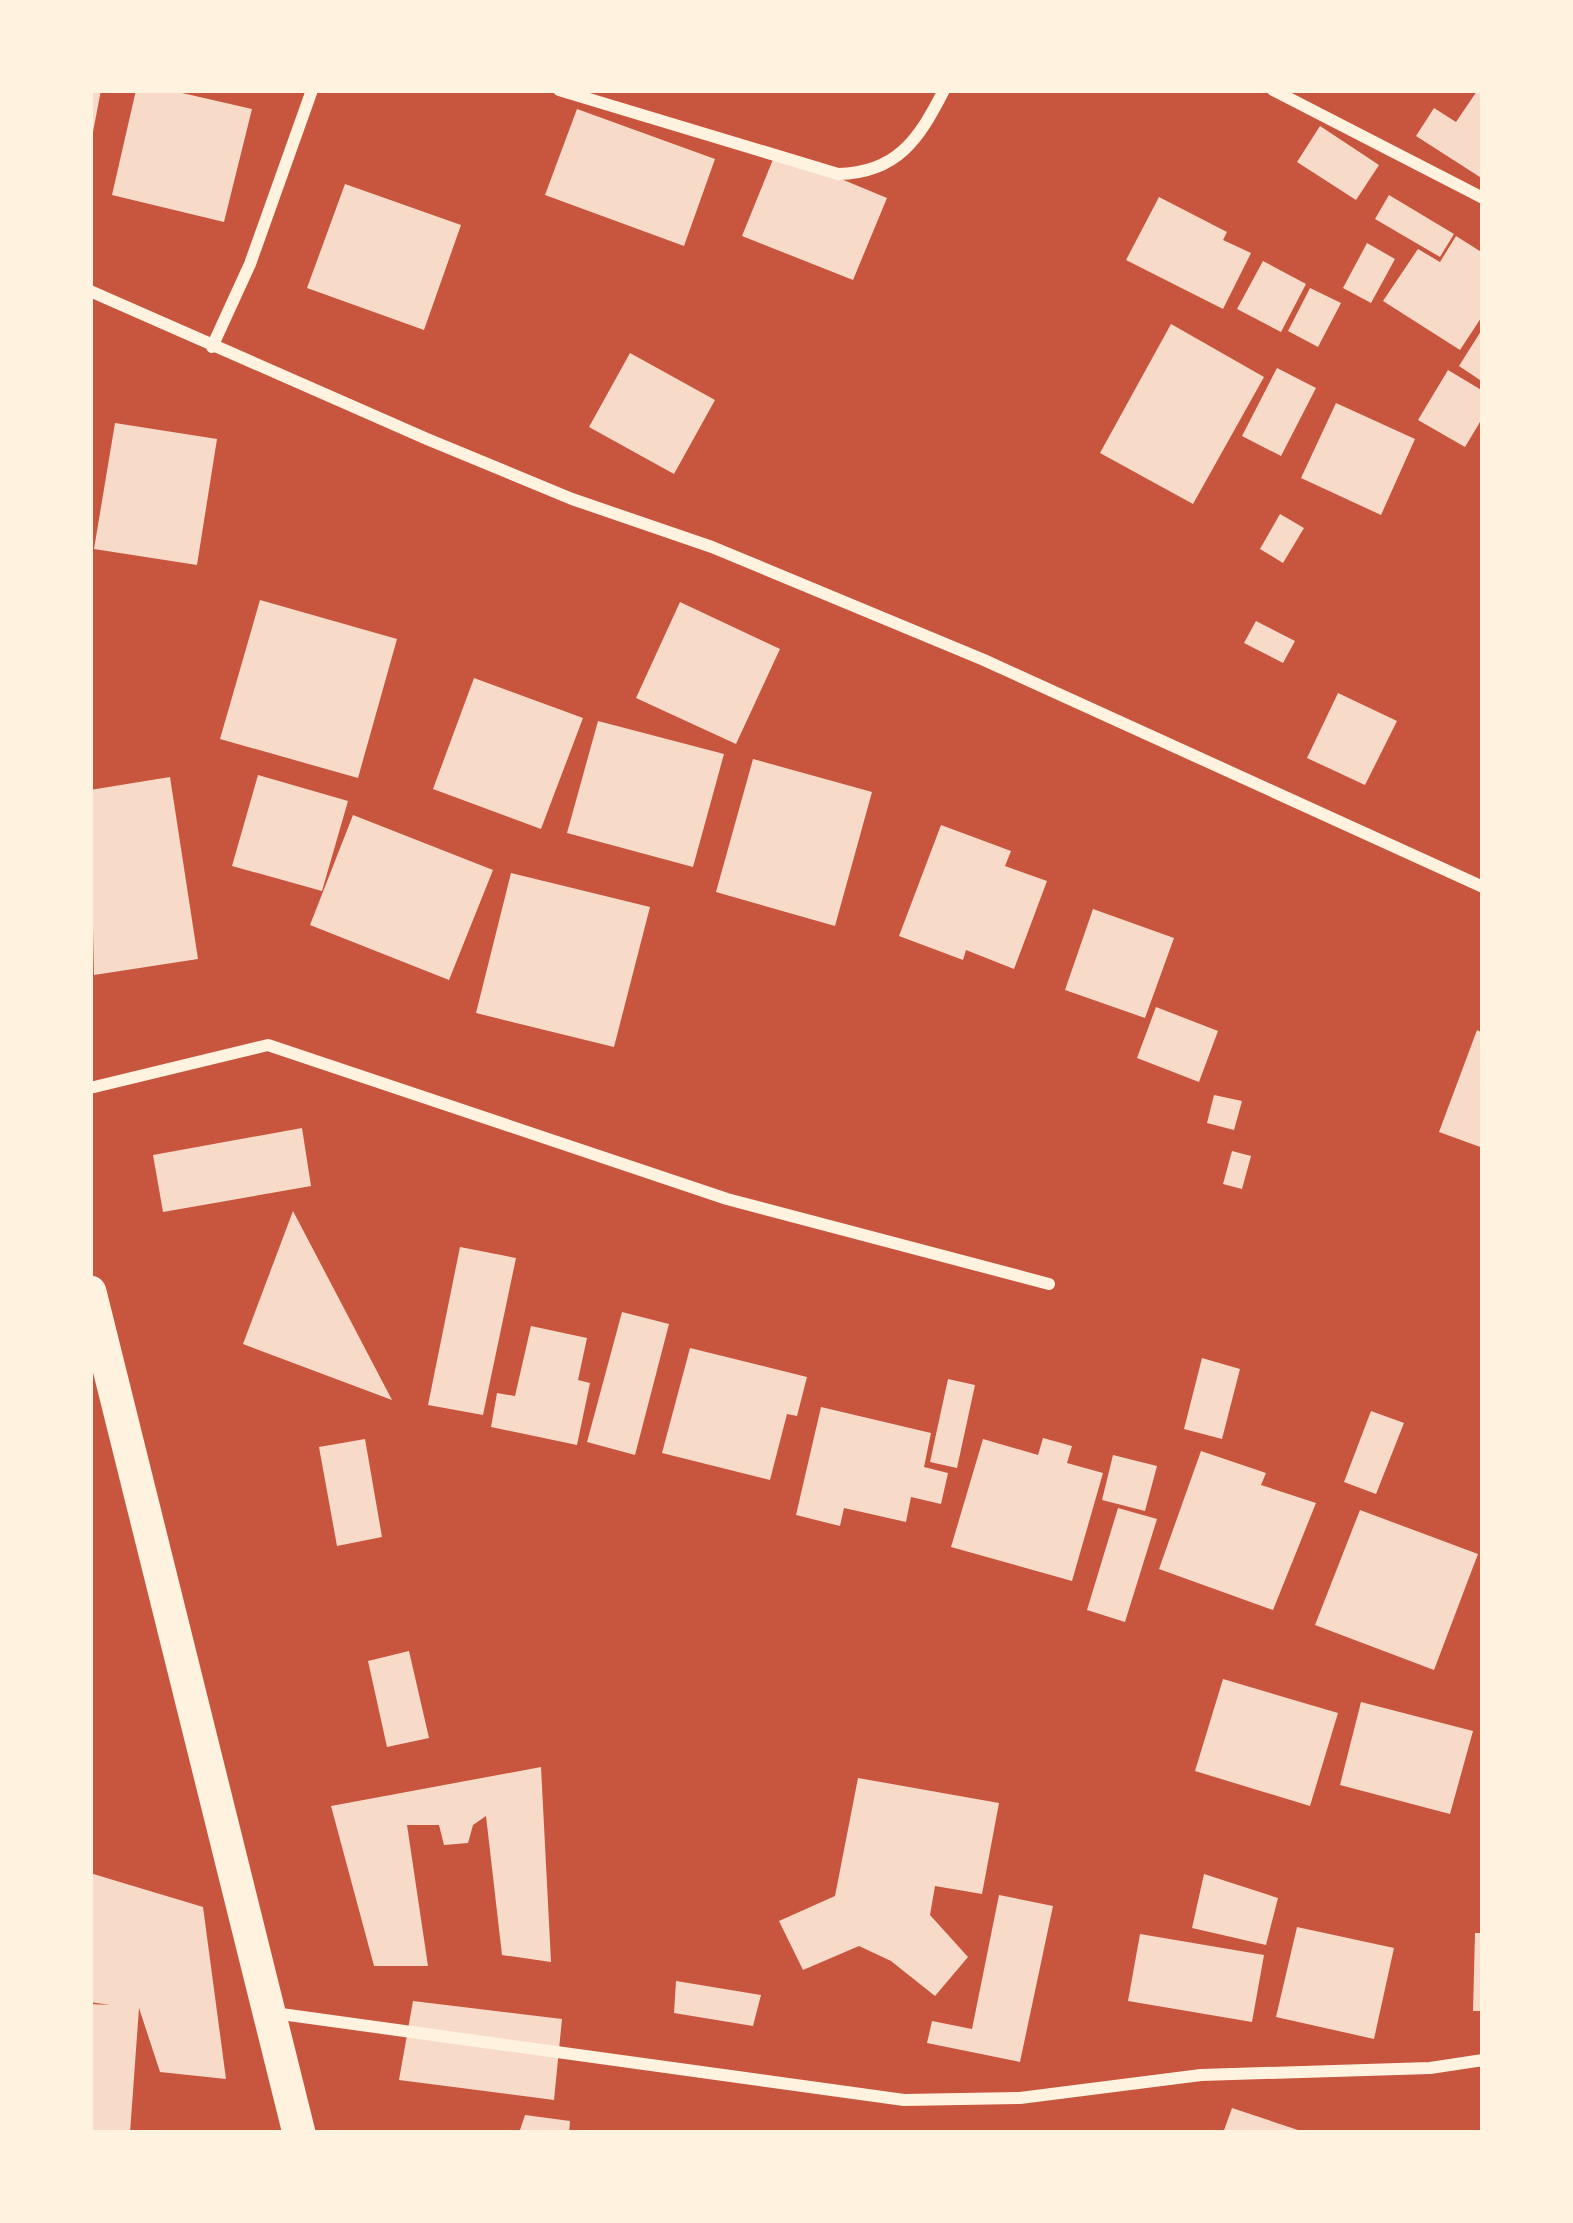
<svg xmlns="http://www.w3.org/2000/svg" width="1573" height="2223" font-family="'Space Grotesk',sans-serif">
  <style>
    .building { fill: #f7dbc8 }
    .lines { fill: none; stroke-linecap: round; stroke-linejoin: round }
    .minor { stroke: #fff3e0; stroke-width: 12 }
    .trunk { stroke: #fff3e0; stroke-width: 33 }
  </style>
  <rect width="100%" height="100%" fill="#c8553d"/>
  <path class="building" d="M 90,90 L 101,90 L 92,137 L 90,137 Z
    M 136,90 L 169,90 L 252,109 L 224,222 L 112,195 Z
    M 1477,91 L 1483,95 L 1483,179 L 1416,136 L 1434,108 L 1456,122 Z
    M 577,109 L 715,159 L 684,246 L 545,195 Z
    M 1320,126 L 1379,165 L 1356,200 L 1297,162 Z
    M 776,152 L 887,198 L 853,280 L 742,236 Z
    M 345,184 L 461,225 L 424,330 L 307,288 Z
    M 1389,195 L 1454,234 L 1440,257 L 1375,219 Z
    M 1159,197 L 1227,232 L 1223,240 L 1251,253 L 1223,309 L 1126,260 Z
    M 1456,236 L 1483,253 L 1483,315 L 1460,350 L 1383,301 L 1418,249 L 1440,262 Z
    M 1367,243 L 1395,259 L 1371,303 L 1343,288 Z
    M 1263,261 L 1306,284 L 1281,332 L 1237,309 Z
    M 1310,288 L 1341,303 L 1318,347 L 1288,331 Z
    M 1171,324 L 1264,377 L 1193,504 L 1100,453 Z
    M 1483,328 L 1483,382 L 1459,366 Z
    M 630,353 L 715,400 L 674,474 L 589,427 Z
    M 1277,368 L 1316,388 L 1281,456 L 1242,436 Z
    M 1448,370 L 1483,391 L 1483,417 L 1465,447 L 1418,420 Z
    M 1336,403 L 1415,439 L 1381,515 L 1301,478 Z
    M 115,423 L 217,439 L 197,565 L 94,549 Z
    M 1280,514 L 1304,528 L 1283,563 L 1260,549 Z
    M 260,600 L 397,639 L 358,778 L 220,739 Z
    M 680,602 L 780,649 L 736,744 L 636,698 Z
    M 1256,621 L 1295,641 L 1283,663 L 1244,643 Z
    M 474,678 L 583,718 L 541,829 L 433,789 Z
    M 1338,693 L 1397,721 L 1365,785 L 1307,758 Z
    M 598,721 L 724,754 L 693,867 L 567,833 Z
    M 753,759 L 872,792 L 835,926 L 716,892 Z
    M 258,775 L 348,801 L 322,891 L 232,866 Z
    M 170,777 L 198,959 L 94,975 L 90,790 Z
    M 353,815 L 493,870 L 449,980 L 310,925 Z
    M 941,825 L 1011,851 L 1005,866 L 1047,881 L 1014,969 L 966,950 L 963,960 L 899,936 Z
    M 511,873 L 650,907 L 614,1047 L 476,1013 Z
    M 1093,909 L 1174,938 L 1145,1018 L 1065,990 Z
    M 1156,1007 L 1218,1031 L 1199,1082 L 1137,1058 Z
    M 1477,1030 L 1483,1033 L 1483,1148 L 1439,1132 Z
    M 1214,1095 L 1242,1101 L 1234,1130 L 1207,1123 Z
    M 302,1128 L 311,1186 L 163,1212 L 153,1155 Z
    M 1232,1151 L 1251,1156 L 1242,1189 L 1223,1184 Z
    M 293,1211 L 392,1400 L 243,1344 Z
    M 460,1247 L 516,1258 L 483,1415 L 428,1405 Z
    M 622,1312 L 669,1324 L 635,1455 L 587,1442 Z
    M 531,1326 L 587,1338 L 578,1380 L 590,1383 L 577,1445 L 491,1427 L 497,1393 L 515,1396 Z
    M 690,1348 L 807,1377 L 797,1416 L 787,1414 L 770,1480 L 662,1453 Z
    M 1202,1358 L 1240,1369 L 1222,1439 L 1184,1429 Z
    M 948,1379 L 975,1385 L 957,1468 L 930,1462 Z
    M 821,1407 L 931,1433 L 924,1467 L 948,1473 L 941,1504 L 911,1497 L 906,1522 L 844,1508 L 840,1526 L 796,1515 Z
    M 1371,1411 L 1404,1423 L 1376,1494 L 1344,1482 Z
    M 1043,1438 L 1072,1446 L 1067,1463 L 1103,1473 L 1072,1581 L 951,1547 L 983,1439 L 1038,1455 Z
    M 365,1439 L 382,1537 L 337,1546 L 319,1447 Z
    M 1201,1451 L 1266,1473 L 1261,1485 L 1316,1503 L 1273,1610 L 1159,1569 Z
    M 1113,1455 L 1157,1466 L 1145,1511 L 1102,1500 Z
    M 1118,1508 L 1157,1519 L 1125,1622 L 1087,1610 Z
    M 1360,1510 L 1478,1554 L 1434,1670 L 1315,1625 Z
    M 409,1651 L 429,1738 L 387,1747 L 368,1661 Z
    M 1223,1679 L 1338,1713 L 1310,1806 L 1195,1771 Z
    M 1361,1702 L 1473,1731 L 1450,1814 L 1340,1785 Z
    M 541,1767 L 551,1962 L 502,1955 L 486,1816 L 473,1825 L 468,1843 L 444,1845 L 439,1825 L 407,1825 L 428,1966 L 374,1966 L 331,1806 Z
    M 858,1778 L 999,1803 L 982,1894 L 935,1886 L 930,1915 L 968,1957 L 935,1996 L 891,1961 L 859,1946 L 803,1970 L 779,1921 L 835,1896 Z
    M 90,1873 L 203,1907 L 226,2079 L 160,2072 L 139,2008 L 130,2133 L 90,2133 L 90,2004 L 110,2005 L 90,2002 Z
    M 1204,1874 L 1278,1898 L 1266,1945 L 1192,1928 Z
    M 999,1895 L 1053,1906 L 1020,2062 L 927,2043 L 932,2021 L 972,2029 Z
    M 1297,1927 L 1394,1948 L 1374,2039 L 1276,2017 Z
    M 1475,1933 L 1483,1933 L 1483,2011 L 1473,2011 Z
    M 1140,1934 L 1264,1955 L 1252,2022 L 1128,2001 Z
    M 676,1981 L 761,1995 L 753,2026 L 674,2013 Z
    M 413,2001 L 562,2019 L 554,2100 L 399,2080 Z
    M 1232,2108 L 1304,2132 L 1304,2133 L 1223,2133 Z
    M 525,2115 L 570,2121 L 569,2133 L 519,2133 Z"/>
  <g class="lines">
    <path class="minor" d="M 559,90 L 838,174 C 897,173 919,139 944,90
      M 1273,90 L 1483,198
      M 90,291 L 427,439 L 572,499 L 712,547 L 984,660 L 1483,887
      M 212,347 L 250,264 L 312,90
      M 90,1088 L 268,1045 L 727,1199 L 1049,1284
      M 274,2013 L 904,2100 L 1020,2098 L 1201,2075 L 1430,2068 L 1483,2060"/>
    <path class="trunk" d="M 90,1292 L 299,2133"/>
  </g>
  <rect width="1573" height="2223" fill="none" stroke="#fff3e0" stroke-width="186"/>
</svg>
